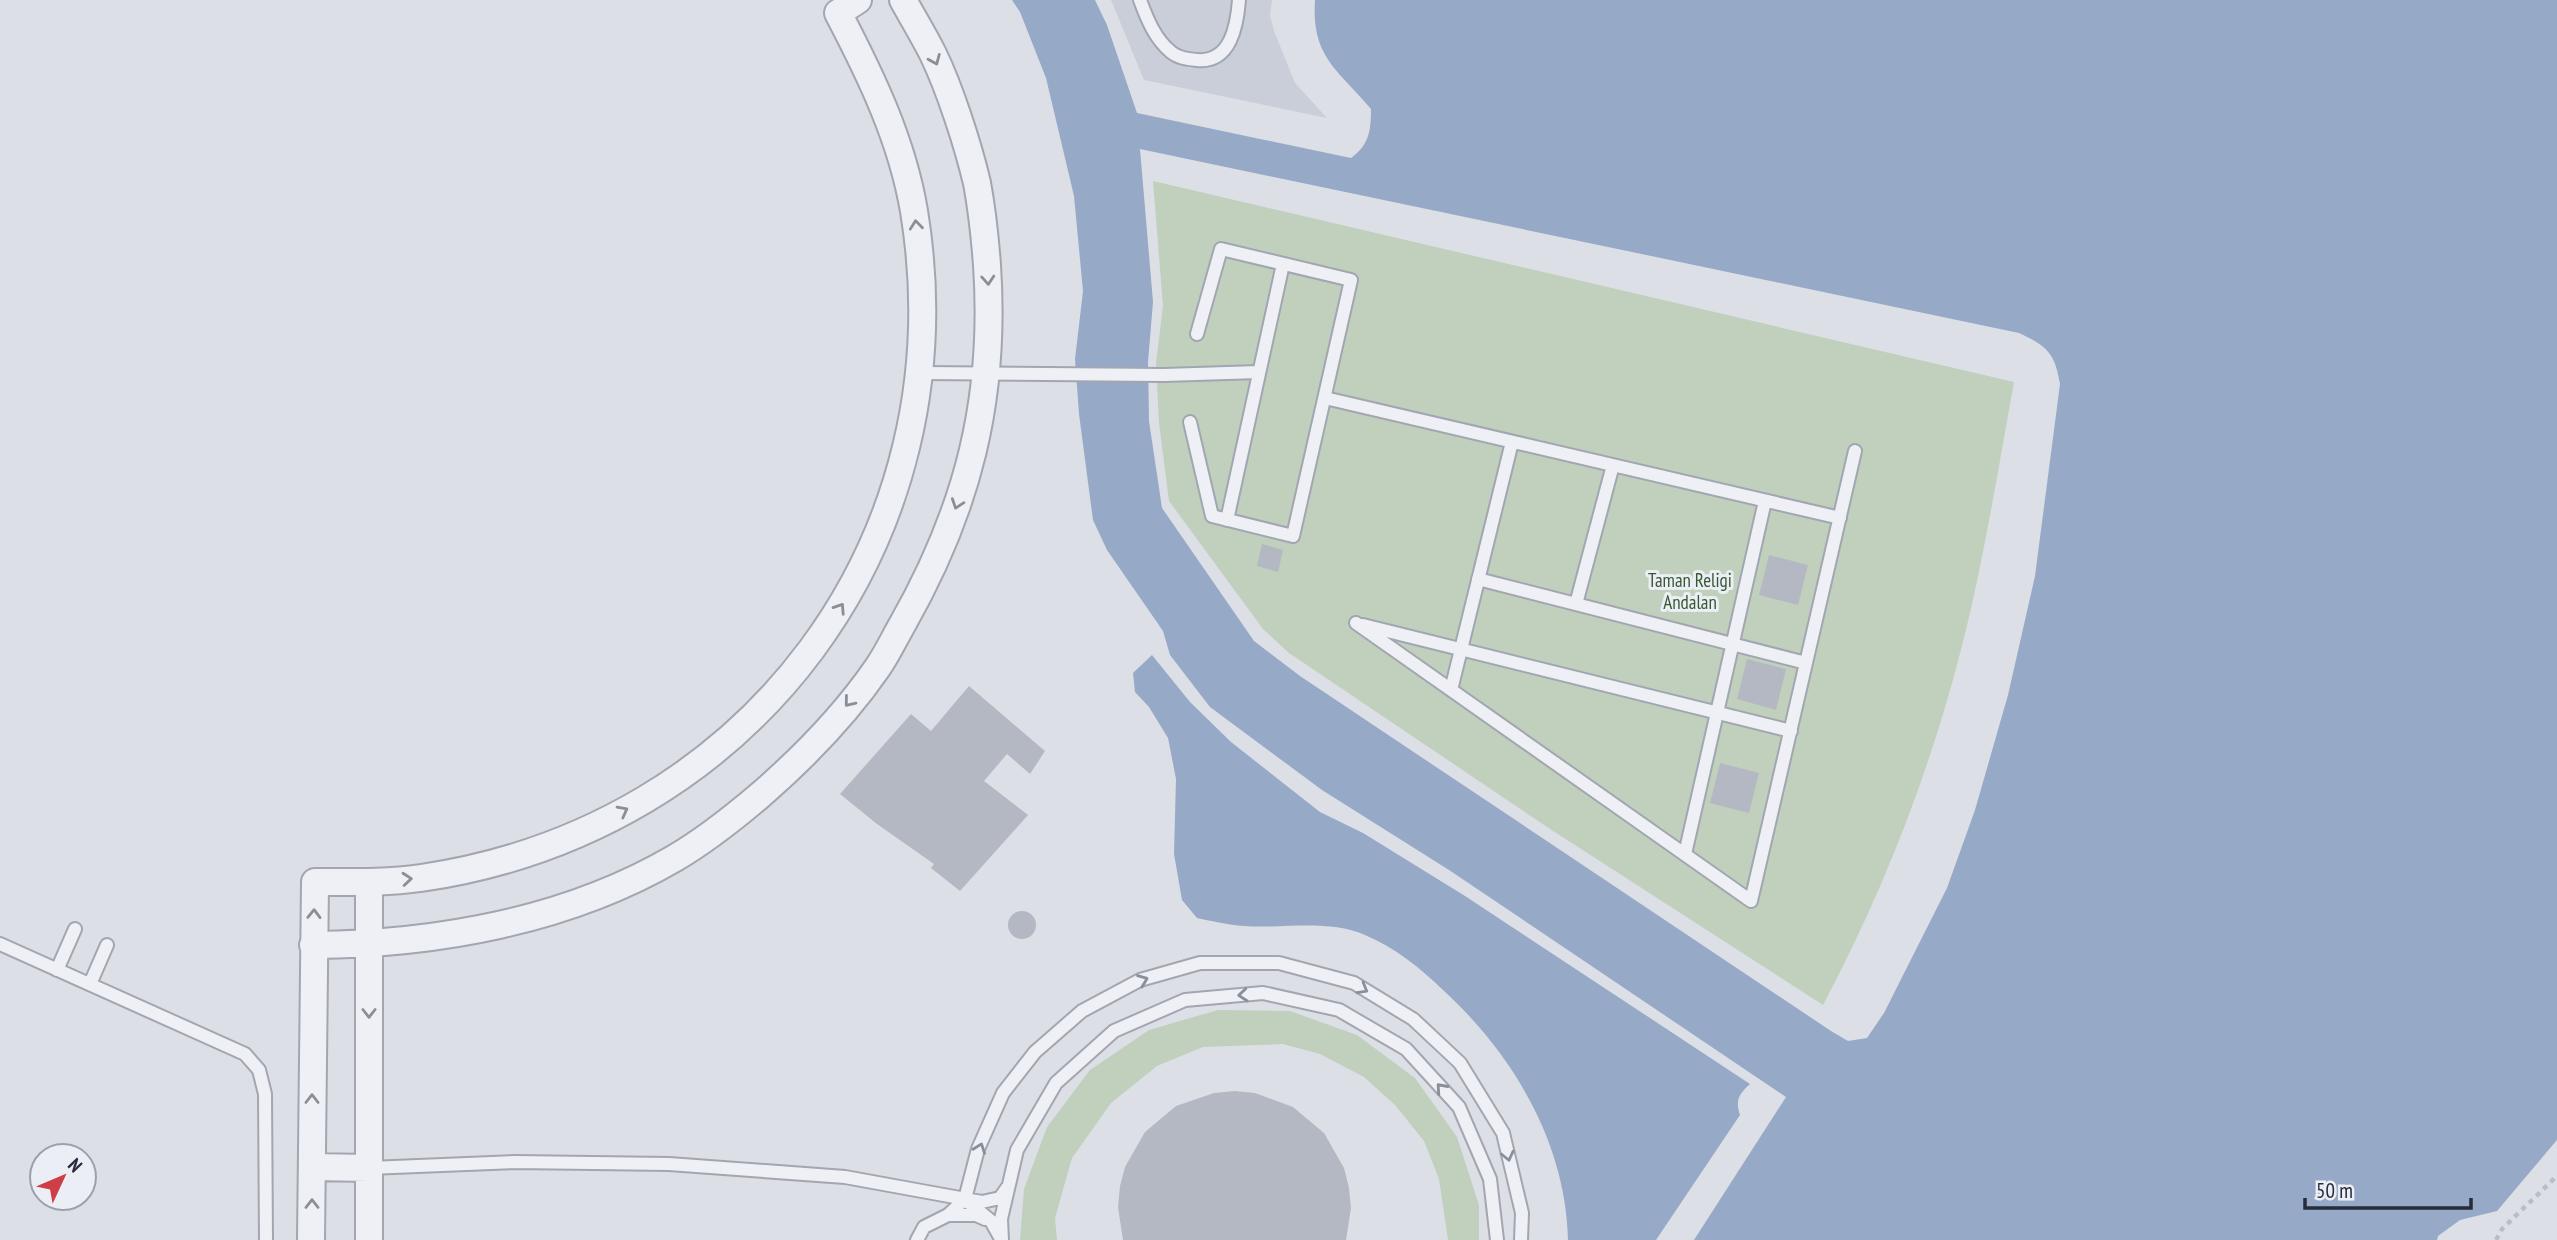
<svg xmlns="http://www.w3.org/2000/svg" width="2557" height="1240" font-family="'PT Sans Narrow',sans-serif">
  <style>
    .built { fill: #caced8 }
    .green { fill: #c0d0bd }
    .water { fill: #96a9c7; fill-rule: evenodd }
    .building { fill: #b3b8c3 }
    .lines { fill: none; stroke-linecap: round; stroke-linejoin: round }
    .lane-casing { stroke: #a2a6b0; stroke-width: 16 }
    .street-casing { stroke: #a2a6b0; stroke-width: 30 }
    .path { stroke: #babdc5; stroke-width: 4.5; stroke-dasharray: 5 5; stroke-linecap: butt }
    .lane { stroke: #eef0f5; stroke-width: 12 }
    .street { stroke: #eef0f5; stroke-width: 26 }
    .oneway { stroke: #8a8e98 }
    .labels { text-anchor: middle; stroke-width: 6; stroke-linejoin: round; paint-order: stroke }
    .park-label { font-size: 19px; fill: #375833; stroke: #ebeef4 }
  </style>
  <rect width="100%" height="100%" fill="#dcdfe6"/>
  <path class="built" d="M 1111,0 L 1272,0 L 1270,15 L 1274,31 L 1295,83 L 1327,118 L 1144,80 Z"/>
  <path class="green" d="M 1153,181 L 2014,382 C 2002,448 1991,515 1977,581 C 1946,729 1894,871 1823,1005 L 1547,827 L 1289,653 L 1263,629 L 1169,501 L 1159,423 L 1156,363 L 1163,306 Z
    M 1218,1010 L 1290,1011 L 1357,1035 L 1415,1078 L 1457,1137 L 1479,1205 L 1479,1240 L 1448,1240 L 1439,1179 L 1424,1141 L 1395,1105 L 1364,1077 L 1320,1054 L 1283,1044 L 1203,1047 L 1157,1066 L 1111,1103 L 1072,1158 L 1055,1218 L 1057,1240 L 1020,1240 L 1024,1189 L 1047,1127 L 1090,1070 L 1149,1030 Z"/>
  <path class="water" d="M 1012,0 L 1095,0 L 1107,25 L 1137,113 L 1351,158 C 1369,145 1371,131 1371,109 C 1339,70 1311,58 1315,0 L 2557,0 L 2557,1140 L 2497,1211 L 2460,1220 L 2438,1236 L 2437,1240 L 1694,1240 L 1786,1097 L 1449,870 L 1322,790 L 1210,707 L 1170,655 L 1163,631 L 1107,550 L 1093,520 L 1079,414 L 1075,359 L 1083,291 L 1074,196 L 1046,78 L 1020,12 ZM 1140,149 L 2019,333 C 2047,346 2055,353 2060,384 L 2035,576 L 2008,695 L 1975,810 L 1947,888 L 1884,1013 L 1867,1038 L 1848,1041 L 1831,1031 L 1300,676 L 1254,641 L 1162,508 L 1149,421 L 1148,362 L 1153,302 Z
    M 1152,655 L 1190,702 L 1231,742 L 1320,812 L 1363,833 L 1465,896 L 1750,1084 C 1739,1094 1735,1100 1740,1115 L 1656,1240 L 1568,1240 C 1566,1143 1513,1054 1443,990 C 1420,968 1396,948 1365,935 C 1328,919 1284,929 1244,926 C 1228,925 1212,921 1197,918 L 1182,900 L 1174,854 L 1176,779 L 1168,738 L 1149,707 L 1135,692 L 1133,673 Z"/>
  <path class="building" d="M 1262,544 L 1283,550 L 1278,572 L 1257,566 Z
    M 1769,555 L 1808,565 L 1798,605 L 1759,595 Z
    M 1747,659 L 1786,669 L 1776,710 L 1737,699 Z
    M 969,686 L 1045,751 L 1030,774 L 1007,754 L 984,781 L 1028,815 L 960,891 L 931,868 L 934,864 L 877,824 L 840,794 L 911,714 L 931,731 Z
    M 1720,763 L 1759,773 L 1749,813 L 1710,803 Z
    M1008 925a14 14 0 1 1 28 0a14 14 0 1 1-28 0Z
    M 1235,1091 L 1255,1093 L 1293,1107 L 1324,1133 L 1344,1168 L 1349,1188 L 1351,1208 L 1346,1240 L 1123,1240 L 1118,1207 L 1120,1186 L 1125,1167 L 1145,1132 L 1176,1106 L 1214,1093 Z"/>
  <g class="lines">
    <g class="lane-casing">
      <path id="lane" d="M 1140,0 C 1147,19 1155,39 1171,52 C 1178,58 1187,59 1197,60 C 1231,63 1237,25 1239,0
        M 921,373 L 1164,375 L 1259,372
        M 1325,398 L 1840,518
        M 1190,422 L 1212,516 L 1293,536 L 1351,280 L 1221,249 L 1197,334
        M 1227,520 L 1283,264
        M 1478,579 L 1806,663
        M 1576,604 L 1613,465
        M 1356,623 L 1751,901 L 1855,451
        M 1363,625 L 1791,731
        M 1451,690 L 1512,442
        M 1685,854 L 1765,501
        M 0,944 L 245,1054 L 259,1070 L 265,1094 L 266,1240
        M 57,970 L 75,929
        M 90,984 L 107,945
        M 369,1168 L 515,1162 L 669,1164 L 845,1177 L 982,1202 L 1000,1198 L 1007,1188
        M 968,1202 L 991,1221 L 1000,1237
        M 948,1215 L 976,1215 L 985,1219
        M 917,1240 L 924,1227 L 948,1215 L 965,1199 L 978,1149 L 1003,1093 L 1035,1052 L 1082,1011 L 1140,980 L 1200,963 L 1279,963 L 1354,983 L 1413,1019 L 1460,1063 L 1503,1133 L 1522,1213 L 1521,1240
        M 1002,1240 L 1001,1219 L 1017,1150 L 1056,1083 L 1114,1031 L 1185,1000 L 1263,993 L 1339,1010 L 1406,1049 L 1459,1107 L 1490,1179 L 1497,1240"/>
    </g>
    <g class="street-casing">
      <path id="street" d="M 369,883 L 369,1240
        M 313,945 C 437,944 567,921 675,858 C 704,841 732,819 758,797 C 802,759 845,715 878,667 C 887,654 894,639 902,625 C 968,509 996,399 987,265 C 985,238 982,210 977,183 C 968,145 950,89 933,54 C 924,36 913,18 903,0
        M 312,1167 L 369,1168
        M 311,1240 L 315,882 C 350,882 386,883 421,878 C 750,830 968,540 914,211 C 902,140 871,76 838,13 L 858,0"/>
    </g>
    <path class="path" d="M 2496,1240 L 2502,1229 L 2557,1176"/>
    <use href="#lane" class="lane"/>
    <use href="#street" class="street"/>
  </g>
  <defs><path id="oneway-chevron" d="M-2-3.5L2.5 0L-2 3.5" fill="none" stroke-width="1.6" stroke-linecap="round" stroke-linejoin="round" transform="scale(1.75)"/></defs>
  <g class="oneway">
    <use href="#oneway-chevron" transform="translate(935 60) rotate(67)"/>
    <use href="#oneway-chevron" transform="translate(916 225) rotate(-96)"/>
    <use href="#oneway-chevron" transform="translate(988 280) rotate(86)"/>
    <use href="#oneway-chevron" transform="translate(957 504) rotate(109)"/>
    <use href="#oneway-chevron" transform="translate(840 608) rotate(-57)"/>
    <use href="#oneway-chevron" transform="translate(849 702) rotate(129)"/>
    <use href="#oneway-chevron" transform="translate(623 811) rotate(-28)"/>
    <use href="#oneway-chevron" transform="translate(407 879) rotate(-5)"/>
    <use href="#oneway-chevron" transform="translate(314 914) rotate(-89)"/>
    <use href="#oneway-chevron" transform="translate(1143 980) rotate(-21)"/>
    <use href="#oneway-chevron" transform="translate(1363 989) rotate(30)"/>
    <use href="#oneway-chevron" transform="translate(1243 995) rotate(175)"/>
    <use href="#oneway-chevron" transform="translate(369 1013) rotate(90)"/>
    <use href="#oneway-chevron" transform="translate(1441 1088) rotate(-132)"/>
    <use href="#oneway-chevron" transform="translate(312 1099) rotate(-90)"/>
    <use href="#oneway-chevron" transform="translate(980 1148) rotate(-70)"/>
    <use href="#oneway-chevron" transform="translate(1508 1156) rotate(77)"/>
    <use href="#oneway-chevron" transform="translate(312 1204) rotate(-90)"/>
  </g>
  <g class="labels">
    <g class="park-label">
      <text x="1690" y="587">Taman Religi<tspan x="1690" dy="22">Andalan</tspan></text>
    </g>
  </g>
  <g transform="translate(63 1177) rotate(46)"><circle r="33" fill="#ebeef4" stroke="#9ca0aa" stroke-width="2"/>
  <path d="M0-5L12 26L0 18L-12 26Z" fill="#ce3e46"/>
  <text y="-10" font-size="19" font-weight="bold" text-anchor="middle" fill="#262c3c">N</text>
  </g>
  <path d="M2305 1198v10h166v-10" fill="none" stroke="#262c3c" stroke-width="3.5"/>
  <text x="2316" y="1198" font-size="21" fill="#262c3c" stroke="#ebeef4" stroke-width="5" paint-order="stroke">50 m</text>
</svg>
